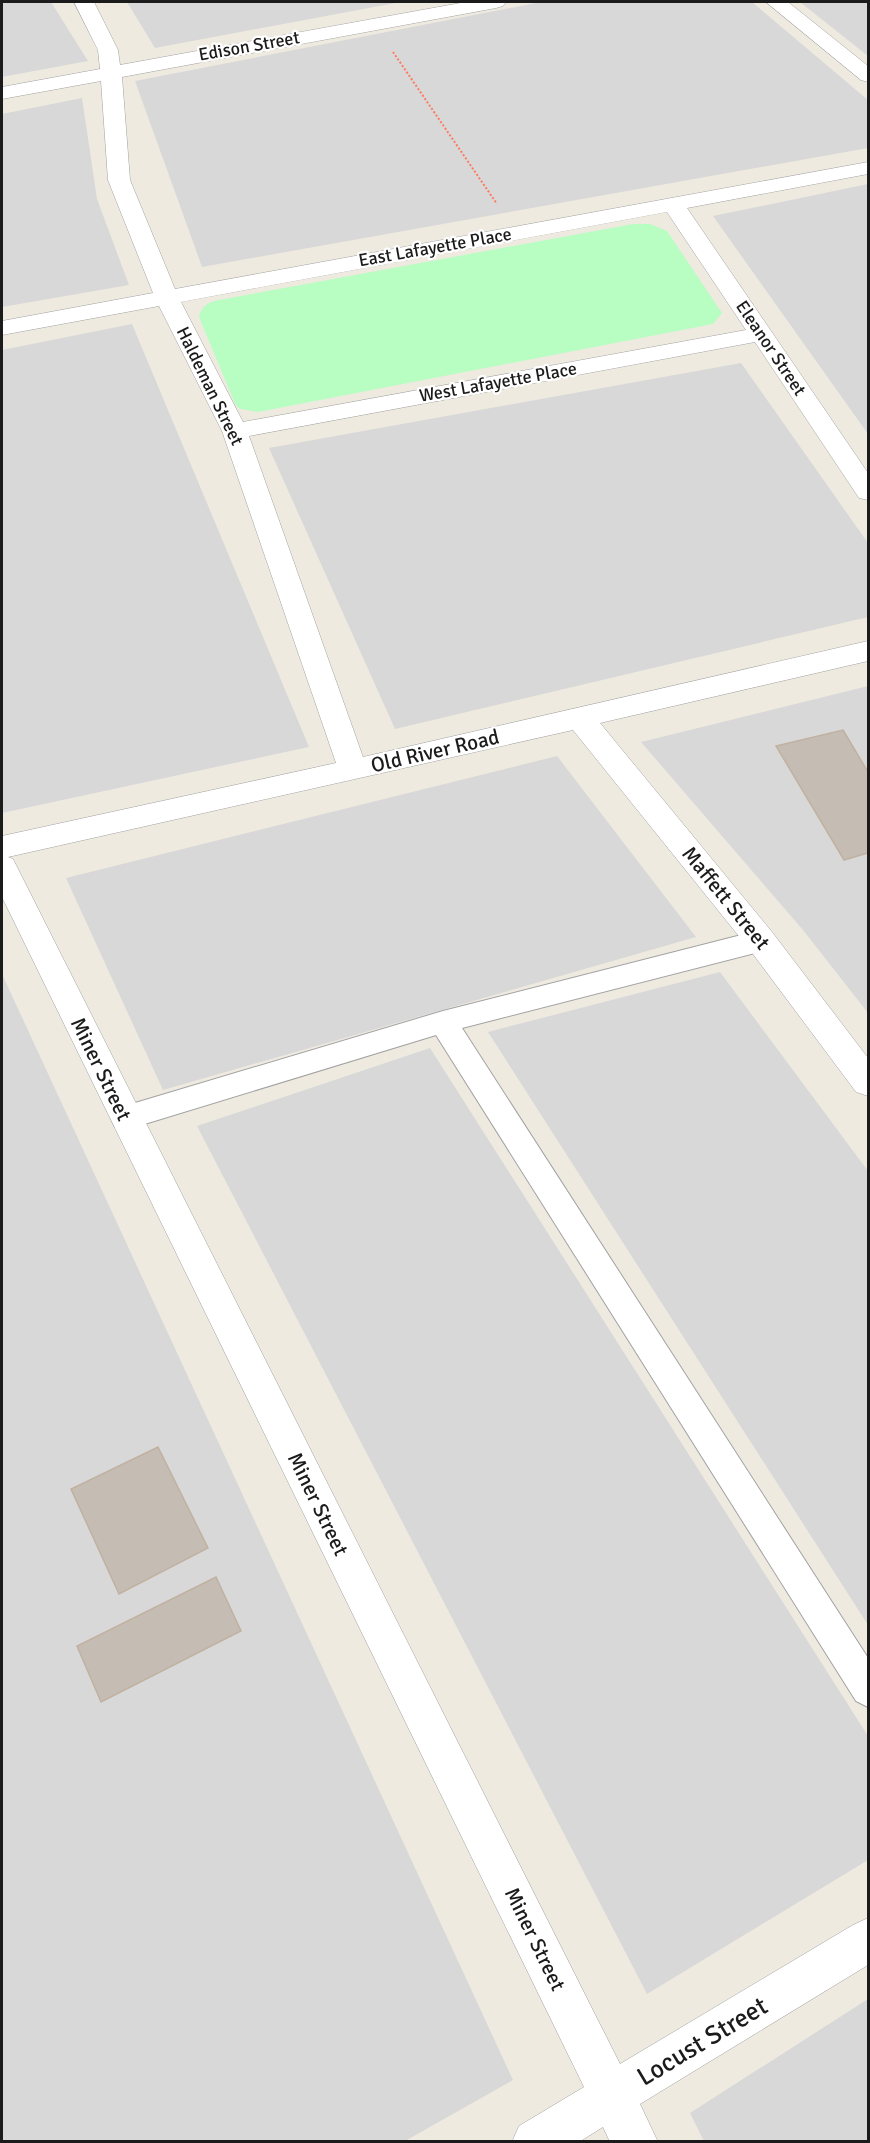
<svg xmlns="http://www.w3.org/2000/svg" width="870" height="2143" font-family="Signika,sans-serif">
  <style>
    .residential { fill: #d9d8d8 }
    .park { fill: #b8fdc1 }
    .building { fill: #c5bcb3; stroke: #c0b1a1; stroke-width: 1.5 }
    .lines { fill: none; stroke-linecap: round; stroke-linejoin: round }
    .lane-casing { stroke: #a2a2a2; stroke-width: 2 }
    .street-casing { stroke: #a2a2a2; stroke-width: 1 }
    .path { stroke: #ff795f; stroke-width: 2; stroke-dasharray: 2 2; stroke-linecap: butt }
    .lane { fill: #fff; fill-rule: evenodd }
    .street { fill: #fff; fill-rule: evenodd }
    .labels { text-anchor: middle; stroke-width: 4.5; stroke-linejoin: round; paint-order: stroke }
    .far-street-label { font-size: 18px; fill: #1b1b1b; stroke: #fff }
    .street-label { font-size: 21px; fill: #1b1b1b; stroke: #fff }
    .near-street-label { font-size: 26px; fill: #1b1b1b; stroke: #fff }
  </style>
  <rect width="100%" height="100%" fill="#eeeae0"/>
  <path class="residential" d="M 2,2 L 51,2 L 88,61 L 2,77 Z
    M 127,2 L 401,2 L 155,48 Z
    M 541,2 L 752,2 L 868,100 L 868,148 L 202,267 L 135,81 Z
    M 800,2 L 868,2 L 868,56 Z
    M 82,98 L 97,199 L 129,285 L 2,307 L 2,114 Z
    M 868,184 L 868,434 L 713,216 Z
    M 132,324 L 309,747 L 2,813 L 2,350 Z
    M 741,363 L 868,543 L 868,617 L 395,729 L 269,448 Z
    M 868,686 L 868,1013 L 803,930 L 641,742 Z
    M 557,756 L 696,937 L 163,1090 L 66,878 Z
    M 720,972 L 868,1171 L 868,1625 L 488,1032 Z
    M 2,974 L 513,2080 L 405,2141 L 2,2141 Z
    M 430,1048 L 868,1736 L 868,1860 L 647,1994 L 197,1126 Z
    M 868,1999 L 868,2141 L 704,2141 L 690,2113 Z"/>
  <path class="park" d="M 633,224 L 650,224 L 667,231 L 722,313 L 713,324 L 258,412 L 241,409 L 236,406 L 199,317 C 201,306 209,302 219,300 Z"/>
  <path class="building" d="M 843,730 L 868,772 L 868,853 L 844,860 L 776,746 Z
    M 158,1447 L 208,1548 L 119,1594 L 71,1489 Z
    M 216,1577 L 241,1631 L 101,1702 L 77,1646 Z"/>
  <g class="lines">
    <g class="lane-casing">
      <path id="lane" d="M 761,930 L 771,933 L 775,941 L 771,949 L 462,1028 L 868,1658 L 868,1707 L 856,1701 L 436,1035 L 125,1130 L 115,1127 L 111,1118 L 115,1109 L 125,1106 L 443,1011 Z"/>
    </g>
    <g class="street-casing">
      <path id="street" d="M 74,2 L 94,2 L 118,50 L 120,65 L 466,2 L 506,2 L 503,6 L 496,8 L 122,77 L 130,180 L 175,289 L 868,162 L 868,174 L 687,208 L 868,473 L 868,500 L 859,498 L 755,342 L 249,436 L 363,757 L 868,641 L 868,661 L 600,723 L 772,932 L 868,1058 L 868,1096 L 856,1092 L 750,950 L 573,730 L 8,857 L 13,859 L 17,867 L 620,2064 L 853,1925 L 868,1918 L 868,1965 L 640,2104 L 658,2142 L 610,2142 L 603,2127 L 579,2142 L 512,2142 L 519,2126 L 584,2087 L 2,897 L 2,836 L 336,763 L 222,431 L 159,306 L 2,335 L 2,321 L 153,293 L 108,180 L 101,81 L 2,99 L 2,87 L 100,69 L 98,50 ZM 667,212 L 746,330 L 243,422 L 181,302 Z
        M 766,2 L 788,2 L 868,66 L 868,82 L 861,80 Z"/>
    </g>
    <path class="path" d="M 393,52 L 497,204"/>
    <use href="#lane" class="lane"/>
    <use href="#street" class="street"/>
  </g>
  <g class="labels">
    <g class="far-street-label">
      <text transform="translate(249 46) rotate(-10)" y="6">Edison Street</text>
      <text transform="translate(435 247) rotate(-10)" y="6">East Lafayette Place</text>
      <text transform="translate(771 348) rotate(56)" y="6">Eleanor Street</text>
      <text transform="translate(498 382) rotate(-10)" y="6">West Lafayette Place</text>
      <text transform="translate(210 386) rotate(64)" y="6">Haldeman Street</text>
    </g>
    <g class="street-label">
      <text transform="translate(435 751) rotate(-13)" y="7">Old River Road</text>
      <text transform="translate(726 898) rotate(51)" y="7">Maffett Street</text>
      <text transform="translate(101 1069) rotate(64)" y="7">Miner Street</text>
      <text transform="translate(318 1504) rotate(64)" y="7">Miner Street</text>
      <text transform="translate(535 1939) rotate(64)" y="7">Miner Street</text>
    </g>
    <g class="near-street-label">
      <text transform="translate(702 2041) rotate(-31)" y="9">Locust Street</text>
    </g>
  </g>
  <rect width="870" height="2143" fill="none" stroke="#1b1b1b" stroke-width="6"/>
</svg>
